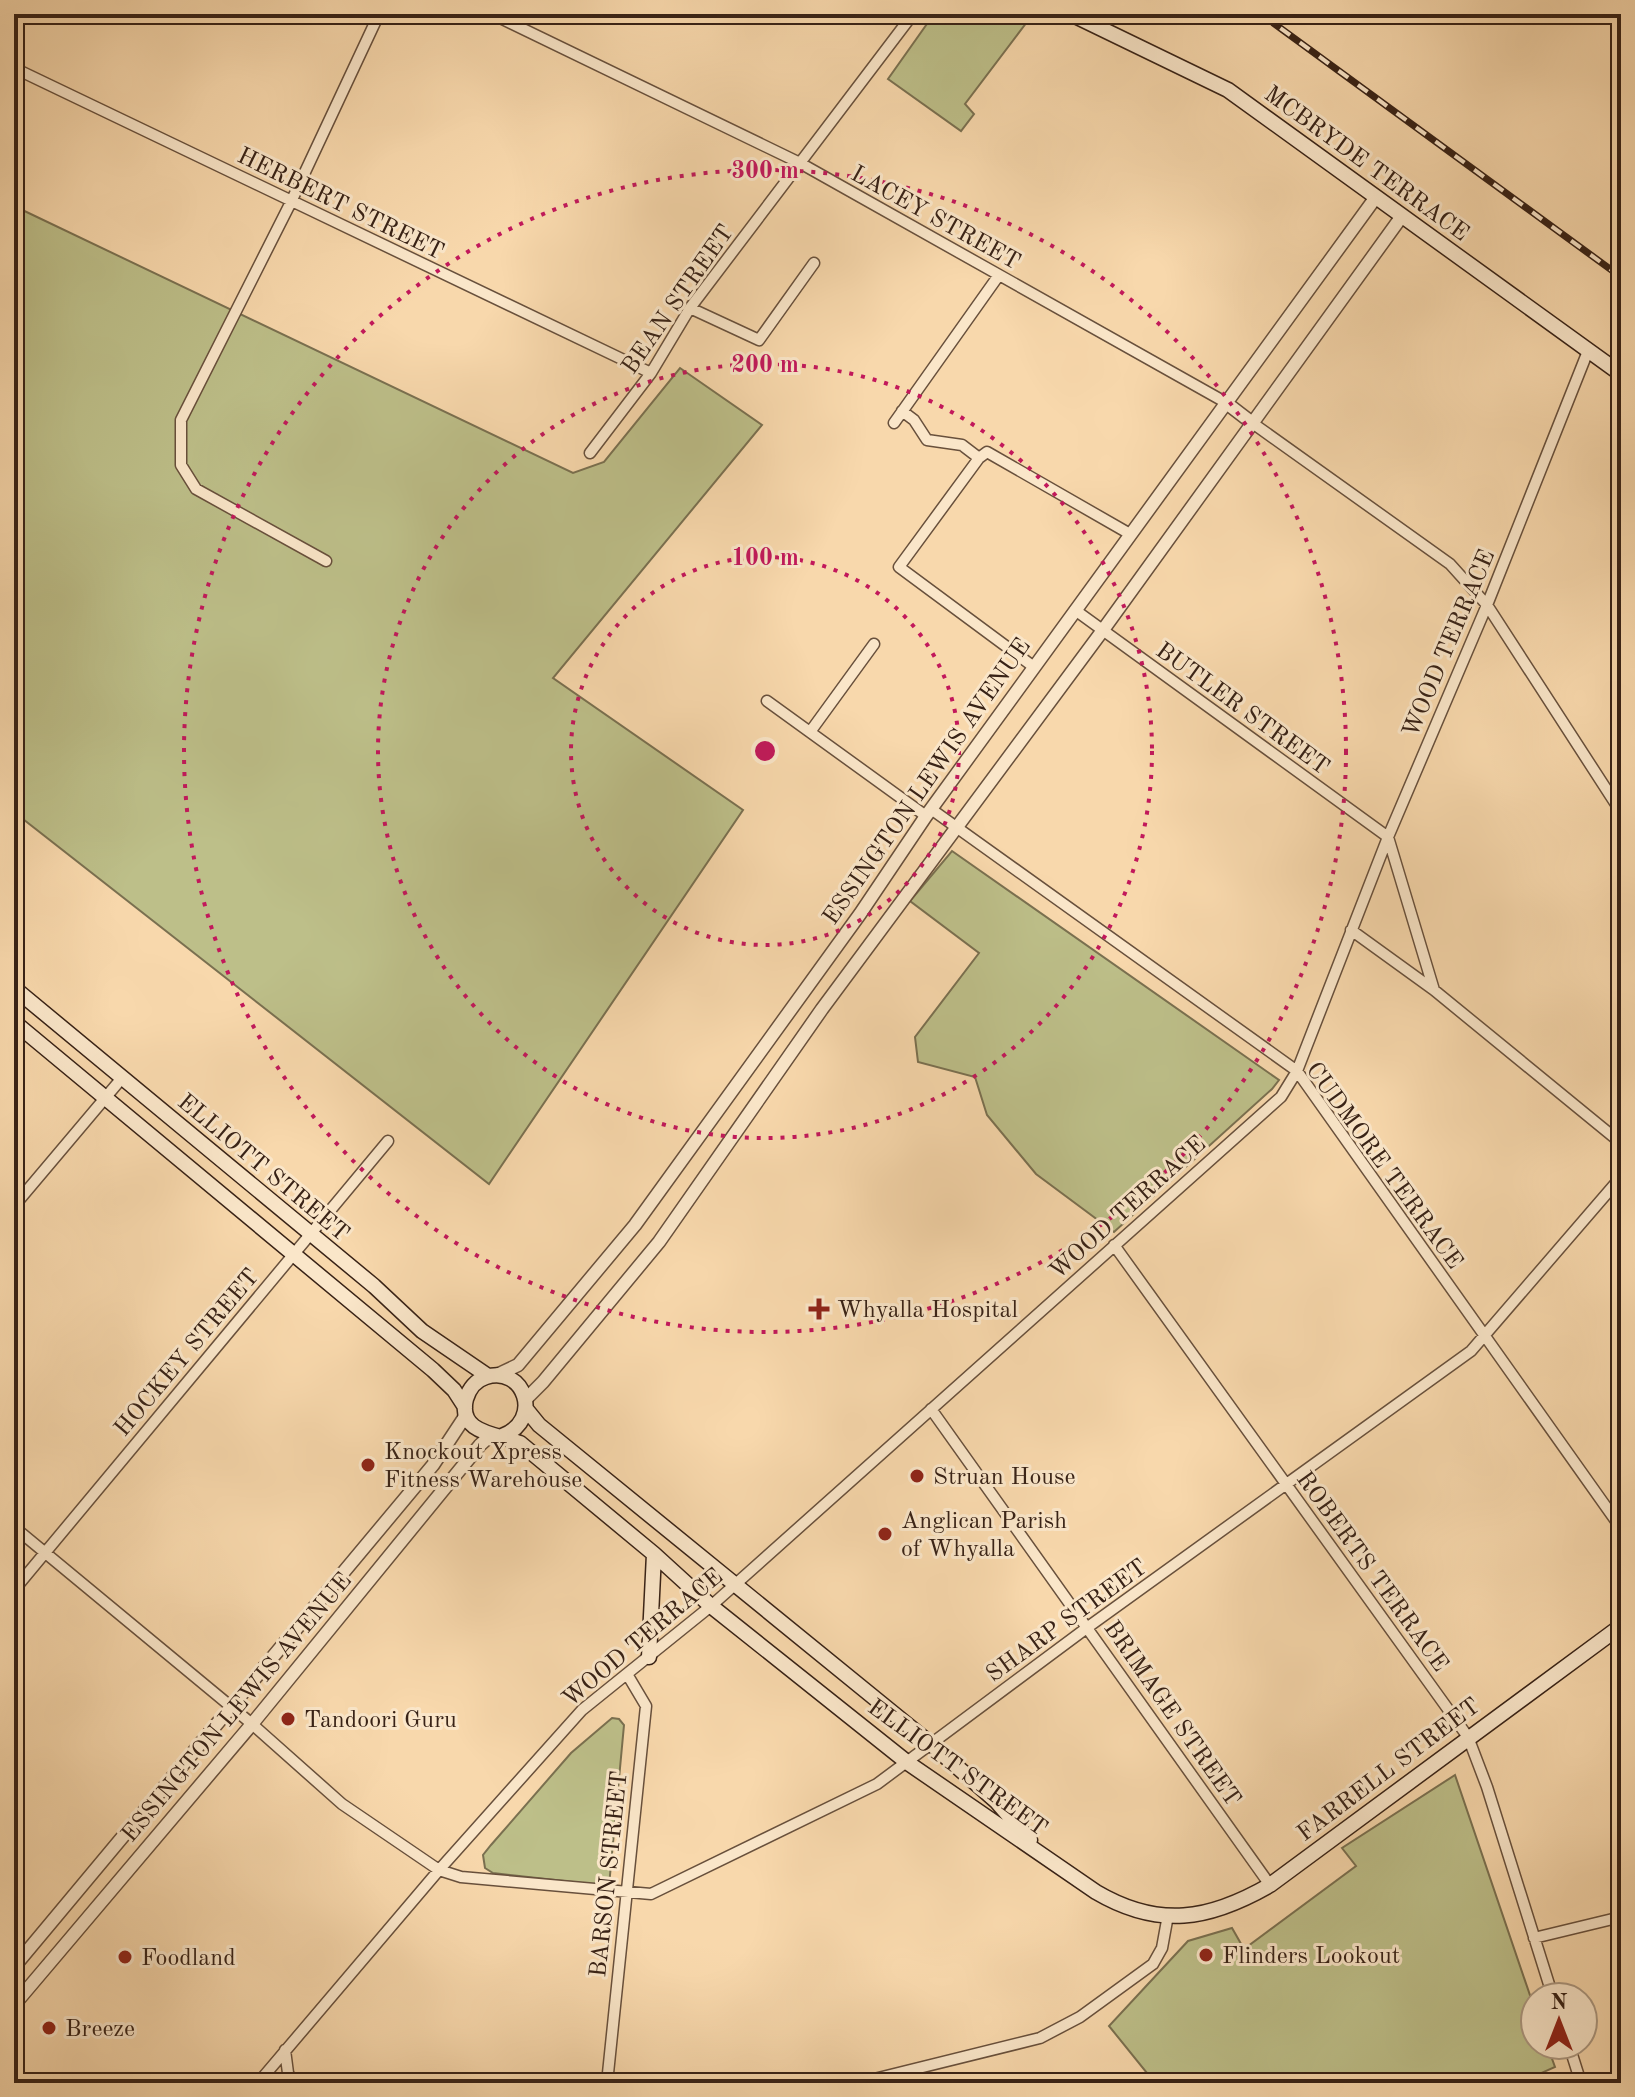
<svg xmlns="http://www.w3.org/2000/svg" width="1635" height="2097" font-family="'Old Standard TT',serif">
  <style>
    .green { fill: #bdbf89; stroke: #7a7050; stroke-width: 2 }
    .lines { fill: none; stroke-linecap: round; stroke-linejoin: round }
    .minor-casing { stroke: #68503c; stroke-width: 13 }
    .tertiary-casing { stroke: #68503c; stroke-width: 15 }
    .secondary-casing { stroke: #382216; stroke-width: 17 }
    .minor { stroke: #fae6c9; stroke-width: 10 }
    .tertiary { stroke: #fae6c9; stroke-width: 12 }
    .secondary { stroke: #fae6c9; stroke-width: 14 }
    .rail-casing { stroke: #382216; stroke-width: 7 }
    .rail { stroke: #fae6c9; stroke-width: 4; stroke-dasharray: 12; stroke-linecap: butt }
    .ring { fill: none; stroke: #c2185b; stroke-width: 4; stroke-dasharray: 4 8 }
    .poi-dot { fill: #8f2418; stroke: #fae6c9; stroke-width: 3 }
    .labels { text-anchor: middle; stroke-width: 6; stroke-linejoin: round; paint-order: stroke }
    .street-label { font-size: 24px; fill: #382216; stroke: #fae6c9 }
    .poi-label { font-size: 24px; fill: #382216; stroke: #fae6c9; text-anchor: start }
    .centre { fill: #c2185b; stroke: #fae6c9; stroke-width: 4 }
    .ring-label { font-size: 24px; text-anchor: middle; font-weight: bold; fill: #c2185b; stroke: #fae6c9; stroke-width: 6; stroke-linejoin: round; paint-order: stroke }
  </style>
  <rect width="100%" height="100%" fill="#f8d8ac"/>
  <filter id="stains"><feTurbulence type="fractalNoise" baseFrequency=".0025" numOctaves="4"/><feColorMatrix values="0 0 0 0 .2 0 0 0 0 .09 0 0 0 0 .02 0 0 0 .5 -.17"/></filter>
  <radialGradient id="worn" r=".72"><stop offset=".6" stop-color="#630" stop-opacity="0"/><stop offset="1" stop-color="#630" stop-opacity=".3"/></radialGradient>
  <path class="green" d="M 934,14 L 1021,14 L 1030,18 L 965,104 L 974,114 L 961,131 L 888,79 Z
    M 14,206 L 573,473 L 604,462 L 680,368 L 762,425 L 553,678 L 743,810 L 489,1184 L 14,812 Z
    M 952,851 L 1279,1080 L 1272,1089 L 1114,1232 L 1036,1174 L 987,1115 L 975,1077 L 918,1062 L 915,1037 L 979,953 L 910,901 Z
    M 612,1718 L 619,1719 L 624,1725 L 609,1886 L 493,1873 L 485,1868 L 483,1855 L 491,1845 L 571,1753 Z
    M 1455,1775 L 1535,2010 L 1535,2045 L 1547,2045 L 1555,2067 L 1519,2083 L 1155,2083 L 1109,2026 L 1188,1941 L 1232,1928 L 1244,1949 L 1356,1866 L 1342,1848 Z"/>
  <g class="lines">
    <g class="minor-casing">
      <path id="minor" d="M 492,14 L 800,163 L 1225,402
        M 14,68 L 651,373
        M 690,308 L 759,340 L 814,263
        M 902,411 L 914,420 L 927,440 L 962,445 L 979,458
        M 1251,422 L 1450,564 L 1487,605 L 1621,812
        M 894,423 L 999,275
        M 590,453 L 651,373 L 690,308 L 913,14
        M 326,561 L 196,489 L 181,465 L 181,420 L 291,202 L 379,14
        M 1075,610 L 1388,837 L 1434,990
        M 1034,667 L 899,567 L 979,458 L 987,452 L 1130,534
        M 767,701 L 926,816
        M 810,732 L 874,644
        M 931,809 L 1297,1071 L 1621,1528
        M 1351,930 L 1434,990 L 1621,1143
        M 14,1206 L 122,1078
        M 1114,1245 L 1468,1737 L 1487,1787 L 1553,1997
        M 931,1409 L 1270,1885
        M 14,1527 L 252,1724 L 342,1804 L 439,1870 L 461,1877 L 651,1894 L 877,1784 L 1088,1627 L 1471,1351 L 1621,1177
        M 14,1590 L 388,1141
        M 1534,1938 L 1621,1917
        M 1569,2045 L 1581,2083
        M 285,2050 L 288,2073 L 293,2083
        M 14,2079 L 60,2083
        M 258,2083 L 439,1870 L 582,1710 L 711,1606 L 1281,1097 L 1297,1071 L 1388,837 L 1487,605 L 1588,351
        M 607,2083 L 646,1706 L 627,1674
        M 858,2083 L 1040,2038 L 1080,2017 L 1153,1964 L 1162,1948 L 1168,1915"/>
    </g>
    <g class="tertiary-casing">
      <path id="tertiary" d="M 1225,402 L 1251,422
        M 497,1375 L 518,1365 L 635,1225 L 860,914 L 926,816 L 1376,197
        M 526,1399 L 543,1382 L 659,1242 L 822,1009 L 1103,630 L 1402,216
        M 14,1967 L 433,1465 L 466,1415
        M 14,2005 L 252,1724 L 480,1445 L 490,1436"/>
    </g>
    <g class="secondary-casing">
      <path id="secondary" d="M 1071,14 L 1228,90 L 1621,374
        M 14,988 L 374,1286 L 422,1331 L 488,1376
        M 14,1022 L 433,1370 L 454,1390 L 465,1407
        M 526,1409 L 539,1425 L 931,1744 L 996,1801 L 1030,1840
        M 502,1436 C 544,1420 524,1365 486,1377 C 476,1380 469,1389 466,1399 C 457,1434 498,1434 520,1443 L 654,1554 L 711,1606 L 908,1763 L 1096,1892 C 1159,1929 1209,1920 1270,1885 L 1621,1626
        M 649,1657 L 654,1554"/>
    </g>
    <use href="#minor" class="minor"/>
    <use href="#tertiary" class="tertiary"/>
    <use href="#secondary" class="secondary"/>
    <g class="rail-casing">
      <path id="rail" d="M 1261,14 L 1621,277"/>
    </g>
    <use href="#rail" class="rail"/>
  </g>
  <g class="ring">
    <circle cx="765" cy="751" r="194"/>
    <circle cx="765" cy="751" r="387"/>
    <circle cx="765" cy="751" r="581"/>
  </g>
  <g class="poi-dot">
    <path d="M815 1297h8v8h8v8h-8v8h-8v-8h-8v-8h8z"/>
    <circle cx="368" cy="1465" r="8"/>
    <circle cx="917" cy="1476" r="8"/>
    <circle cx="885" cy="1534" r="8"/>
    <circle cx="288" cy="1719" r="8"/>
    <circle cx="1206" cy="1955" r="8"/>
    <circle cx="125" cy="1957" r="8"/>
    <circle cx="49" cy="2028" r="8"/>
  </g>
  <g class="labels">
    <g class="street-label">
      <text transform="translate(1367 163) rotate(36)" y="8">MCBRYDE TERRACE</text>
      <text transform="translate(341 203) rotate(26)" y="8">HERBERT STREET</text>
      <text transform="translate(936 217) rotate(29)" y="8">LACEY STREET</text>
      <text transform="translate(677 299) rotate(-55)" y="8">BEAN STREET</text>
      <text transform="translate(1448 643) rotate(-67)" y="8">WOOD TERRACE</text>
      <text transform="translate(1243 708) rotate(36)" y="8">BUTLER STREET</text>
      <text transform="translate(926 781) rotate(-55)" y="8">ESSINGTON LEWIS AVENUE</text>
      <text transform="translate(1385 1165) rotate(54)" y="8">CUDMORE TERRACE</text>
      <text transform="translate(264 1167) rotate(40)" y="8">ELLIOTT STREET</text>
      <text transform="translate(1127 1207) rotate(-42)" y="8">WOOD TERRACE</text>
      <text transform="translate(186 1352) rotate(-50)" y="8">HOCKEY STREET</text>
      <text transform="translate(1373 1571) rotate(54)" y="8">ROBERTS TERRACE</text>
      <text transform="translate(1066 1620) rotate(-36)" y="8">SHARP STREET</text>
      <text transform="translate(642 1637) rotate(-40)" y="8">WOOD TERRACE</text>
      <text transform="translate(236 1707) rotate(-50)" y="8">ESSINGTON LEWIS AVENUE</text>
      <text transform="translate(1173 1713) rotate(55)" y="8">BRIMAGE STREET</text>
      <text transform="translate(958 1767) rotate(36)" y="8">ELLIOTT STREET</text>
      <text transform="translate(1388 1769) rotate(-37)" y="8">FARRELL STREET</text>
      <text transform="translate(608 1874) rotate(-84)" y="8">BARSON STREET</text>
    </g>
    <g class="poi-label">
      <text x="837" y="1317">Whyalla Hospital</text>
      <text x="384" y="1459">Knockout Xpress<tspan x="384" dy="28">Fitness Warehouse</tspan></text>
      <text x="933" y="1484">Struan House</text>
      <text x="901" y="1528">Anglican Parish<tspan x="901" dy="28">of Whyalla</tspan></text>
      <text x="304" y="1727">Tandoori Guru</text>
      <text x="1222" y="1963">Flinders Lookout</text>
      <text x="141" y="1965">Foodland</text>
      <text x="65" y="2036">Breeze</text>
    </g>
  </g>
  <circle cx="765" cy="751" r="12" class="centre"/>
  <g class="ring-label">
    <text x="765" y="178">300 m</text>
    <text x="765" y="372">200 m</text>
    <text x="765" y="565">100 m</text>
  </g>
  <rect width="1635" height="2097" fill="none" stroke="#f8d8ac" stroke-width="48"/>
  <rect x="16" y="16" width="1603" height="2065" fill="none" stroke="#382216" stroke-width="4"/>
  <rect x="24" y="24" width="1587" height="2049" fill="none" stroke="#382216" stroke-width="2"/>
  <g transform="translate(1559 2021)"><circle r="38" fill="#fae6c9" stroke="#ac9881" stroke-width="2"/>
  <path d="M0-6L14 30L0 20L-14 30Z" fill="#8f2418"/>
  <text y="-12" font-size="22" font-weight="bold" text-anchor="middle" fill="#382216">N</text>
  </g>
  <rect width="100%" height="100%" filter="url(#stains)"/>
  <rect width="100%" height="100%" fill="url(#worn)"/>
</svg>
